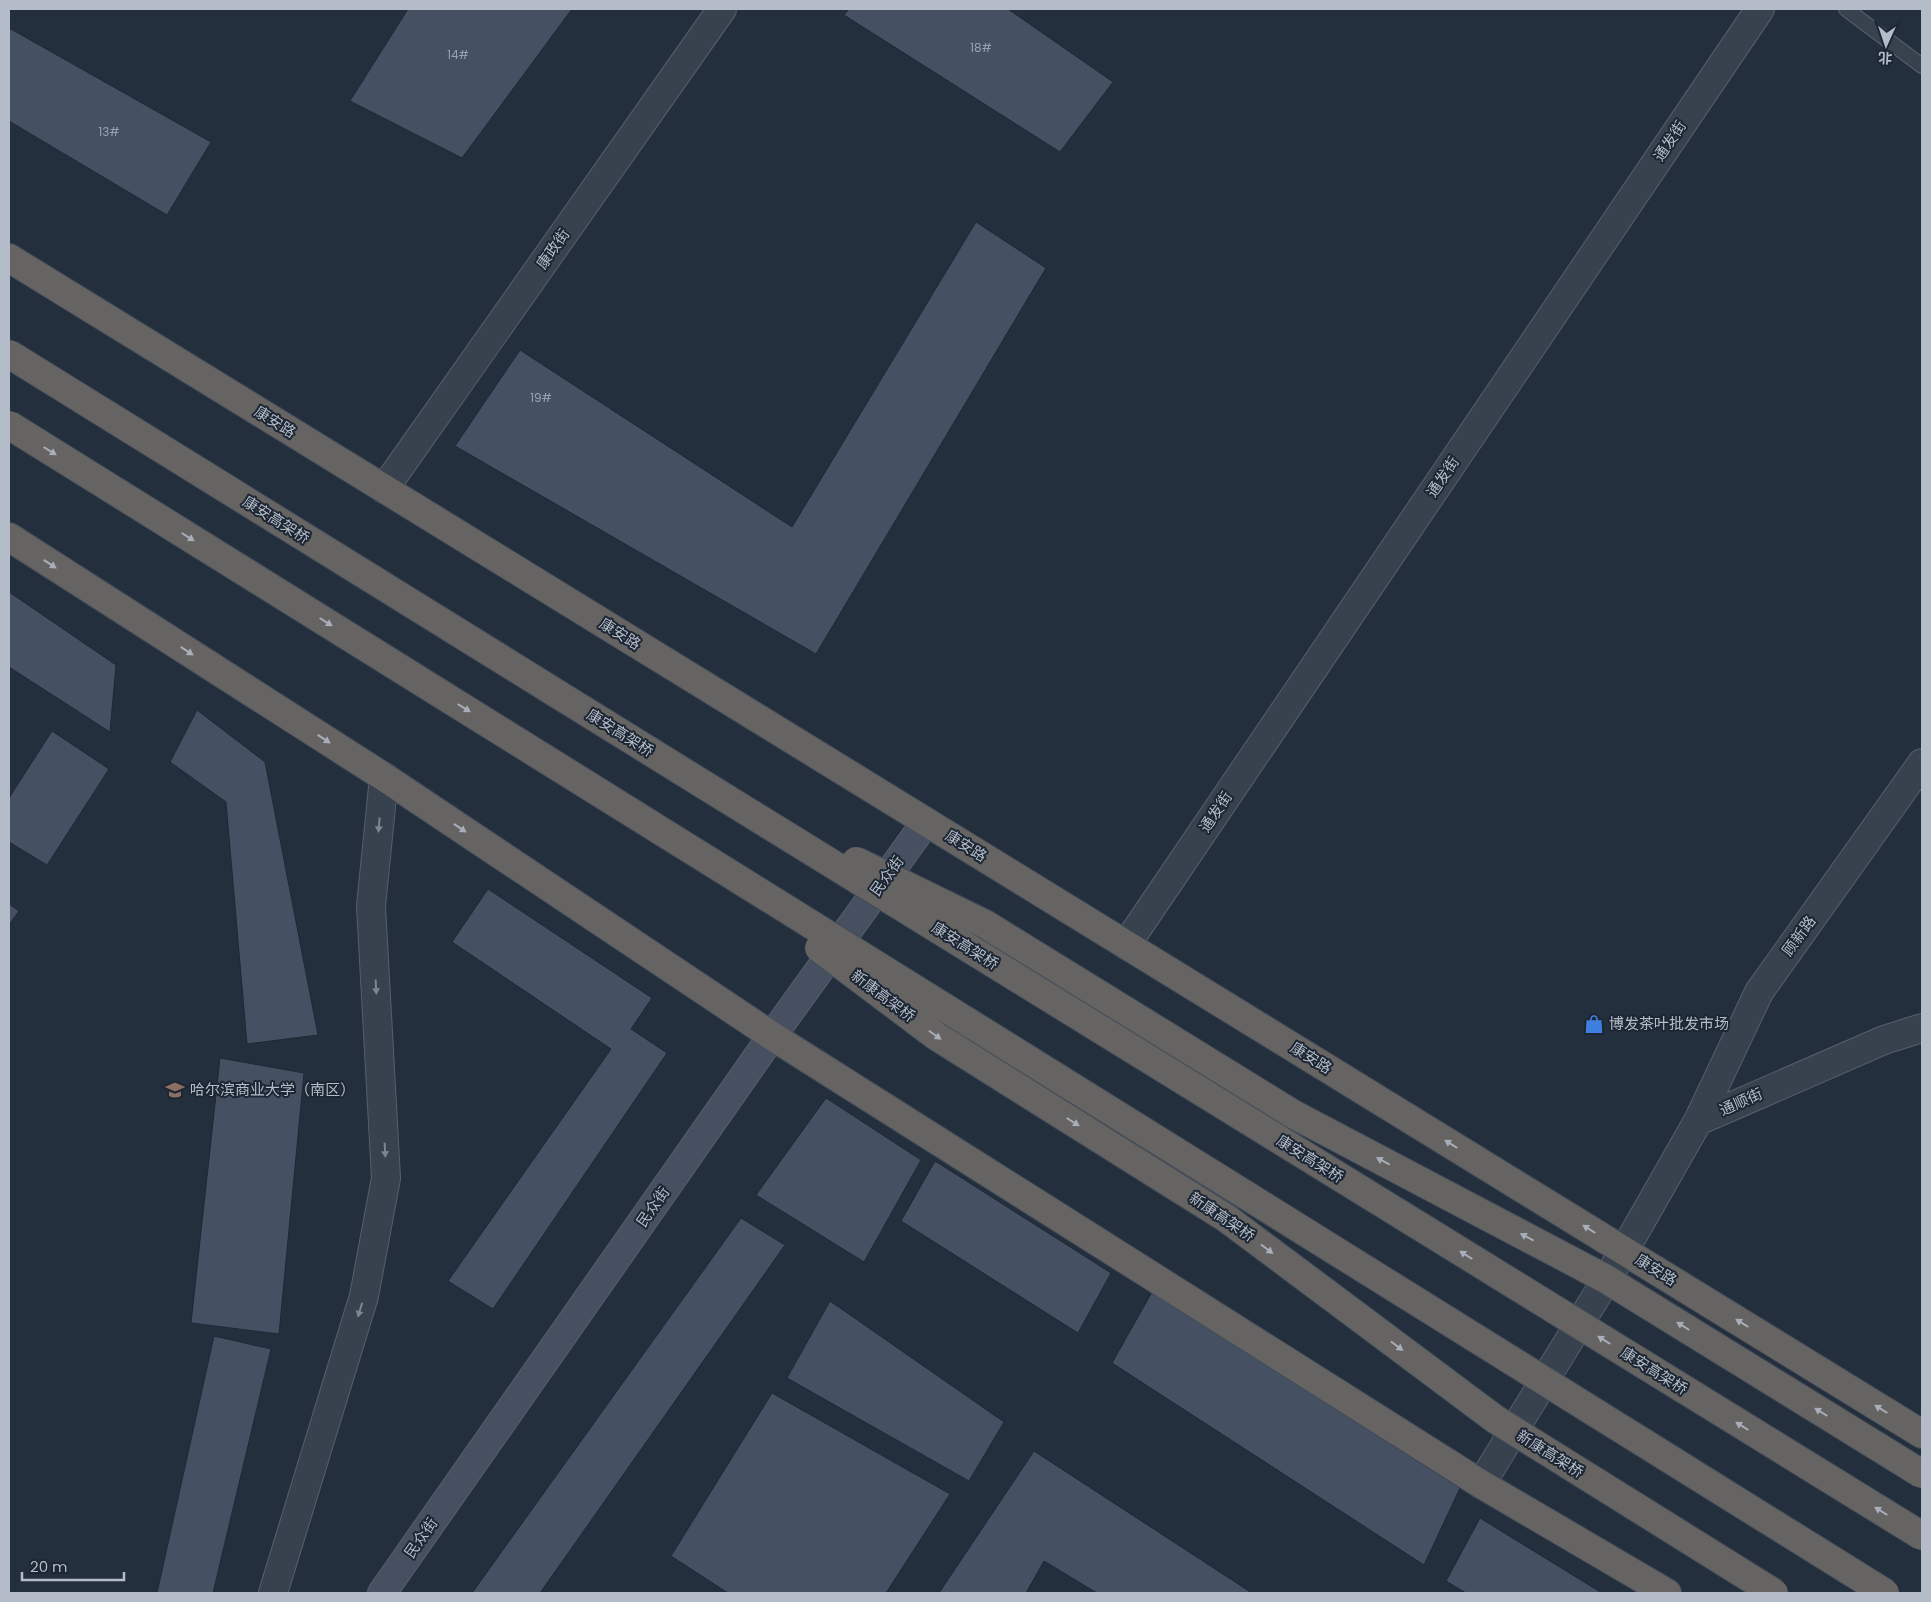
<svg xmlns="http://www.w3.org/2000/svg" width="1931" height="1602" font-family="Poppins,'Noto Sans SC',sans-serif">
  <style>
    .building { fill: #455162; stroke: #1f2835 }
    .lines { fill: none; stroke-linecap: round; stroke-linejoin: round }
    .service-casing { stroke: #565f6c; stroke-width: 16 }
    .minor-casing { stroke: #565f6c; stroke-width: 30 }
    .tertiary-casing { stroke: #565f6c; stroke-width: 30 }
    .secondary-casing { stroke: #565f6c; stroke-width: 30 }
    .trunk-casing { stroke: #434c59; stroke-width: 30 }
    .service { stroke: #38414e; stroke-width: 14 }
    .minor { stroke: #38414e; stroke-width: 28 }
    .tertiary { stroke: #38414e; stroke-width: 28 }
    .secondary { stroke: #465061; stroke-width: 28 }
    .trunk { stroke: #656462; stroke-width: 28 }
    .trunk-bridge-casing { stroke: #434c59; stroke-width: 30; stroke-linecap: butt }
    .trunk-bridge { stroke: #656462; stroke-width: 28 }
    .oneway { fill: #a8afba }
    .oneway2 { fill: #7c8592 }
    .labels { text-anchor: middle; stroke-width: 4; stroke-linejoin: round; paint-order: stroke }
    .number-label { font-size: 12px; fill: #98a1af }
    .street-label { font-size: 15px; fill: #b4bcc9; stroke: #1d2633 }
    .poi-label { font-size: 15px; fill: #b4bcc9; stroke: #1d2633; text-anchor: start }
  </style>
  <rect width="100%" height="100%" fill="#242f3e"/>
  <path class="building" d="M 408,9 L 572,9 L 462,158 L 350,101 Z
    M 849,9 L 1008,9 L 1113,82 L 1060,152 L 844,15 Z
    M 9,28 L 211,142 L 167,215 L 9,121 Z
    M 976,222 L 1046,268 L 816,654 L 455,446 L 520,350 L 792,527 Z
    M 9,592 L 116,665 L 110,732 L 9,667 Z
    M 197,710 L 265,762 L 318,1035 L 247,1044 L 226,802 L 170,762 Z
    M 52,731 L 109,769 L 47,865 L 9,842 L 9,798 Z
    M 488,889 L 652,998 L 631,1029 L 667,1053 L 493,1309 L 448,1281 L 611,1049 L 452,942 Z
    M 9,904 L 19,911 L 9,925 Z
    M 220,1058 L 304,1073 L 279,1334 L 191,1323 Z
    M 826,1098 L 921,1160 L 864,1262 L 756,1195 Z
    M 935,1161 L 1111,1273 L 1078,1333 L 901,1221 Z
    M 741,1218 L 785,1245 L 540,1593 L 472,1593 Z
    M 1152,1292 L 1460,1488 L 1424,1565 L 1112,1363 Z
    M 830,1301 L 1004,1422 L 969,1481 L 787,1378 Z
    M 214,1336 L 271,1349 L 213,1593 L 157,1593 Z
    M 772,1393 L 950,1494 L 886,1593 L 728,1593 L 671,1556 Z
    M 1034,1451 L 1252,1593 L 1097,1593 L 1044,1561 L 1026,1593 L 939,1593 Z
    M 1480,1518 L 1602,1593 L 1466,1593 L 1446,1581 Z"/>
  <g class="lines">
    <g class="service-casing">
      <path id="service" d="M 1846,9 L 1922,66"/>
    </g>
    <g class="minor-casing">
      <path id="minor" d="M 1126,945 L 1760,9
        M 273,1593 L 364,1296 L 386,1178 L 371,906 L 384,777"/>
    </g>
    <g class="tertiary-casing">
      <path id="tertiary" d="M 384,489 L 722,9
        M 1698,1121 L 1759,992 L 1922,763
        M 1481,1484 L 1624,1251 L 1698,1121 L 1884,1040 L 1922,1028"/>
    </g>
    <g class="secondary-casing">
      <path id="secondary" d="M 382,1593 L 772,1036 L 926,822"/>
    </g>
    <g class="trunk-casing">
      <path id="trunk" d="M 9,258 L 1922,1434
        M 9,537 L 384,777 L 772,1036 L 1481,1484 L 1667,1593"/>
    </g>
    <use href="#service" class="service"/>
    <use href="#minor" class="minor"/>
    <use href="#tertiary" class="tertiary"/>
    <use href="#secondary" class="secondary"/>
    <use href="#trunk" class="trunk"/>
    <g class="trunk-bridge-casing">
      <path id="trunk-bridge" d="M 9,354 L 706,786 L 1922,1536
        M 9,425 L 1885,1593
        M 856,861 L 985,924 L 1293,1114 L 1606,1279 L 1922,1474
        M 819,948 L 936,1036 L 1226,1218 L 1495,1419 L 1774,1593"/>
    </g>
    <use href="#trunk-bridge" class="trunk-bridge"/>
  </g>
  <defs><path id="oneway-solid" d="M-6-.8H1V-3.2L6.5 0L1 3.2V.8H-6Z" transform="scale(1.25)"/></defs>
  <g class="oneway">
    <use href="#oneway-solid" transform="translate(50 451) rotate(32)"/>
    <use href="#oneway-solid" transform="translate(188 537) rotate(32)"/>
    <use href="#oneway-solid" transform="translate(50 564) rotate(33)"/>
    <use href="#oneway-solid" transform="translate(326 622) rotate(32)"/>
    <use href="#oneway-solid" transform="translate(187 651) rotate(33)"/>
    <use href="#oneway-solid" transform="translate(464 708) rotate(32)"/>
    <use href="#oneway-solid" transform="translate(324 739) rotate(33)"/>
    <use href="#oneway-solid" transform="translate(460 828) rotate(34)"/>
    <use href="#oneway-solid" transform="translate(935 1035) rotate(35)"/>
    <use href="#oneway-solid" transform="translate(1073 1122) rotate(32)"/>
    <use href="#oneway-solid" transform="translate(1451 1144) rotate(-148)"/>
    <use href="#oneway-solid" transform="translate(1383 1161) rotate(-152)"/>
    <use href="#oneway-solid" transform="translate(1589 1229) rotate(-148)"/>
    <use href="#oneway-solid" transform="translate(1527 1237) rotate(-152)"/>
    <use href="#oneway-solid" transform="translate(1267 1249) rotate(37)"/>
    <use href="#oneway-solid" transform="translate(1466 1255) rotate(-148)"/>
    <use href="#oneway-solid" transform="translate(1742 1323) rotate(-148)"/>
    <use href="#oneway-solid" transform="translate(1683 1326) rotate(-148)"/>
    <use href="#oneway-solid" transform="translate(1604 1340) rotate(-148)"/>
    <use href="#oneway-solid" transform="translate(1397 1346) rotate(37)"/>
    <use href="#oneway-solid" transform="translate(1881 1409) rotate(-148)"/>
    <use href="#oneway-solid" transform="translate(1821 1412) rotate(-148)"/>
    <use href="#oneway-solid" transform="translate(1742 1426) rotate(-148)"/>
    <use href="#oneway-solid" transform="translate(1881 1511) rotate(-148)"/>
  </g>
  <g class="oneway2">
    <use href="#oneway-solid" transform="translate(379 825) rotate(95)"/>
    <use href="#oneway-solid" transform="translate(376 987) rotate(87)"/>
    <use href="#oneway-solid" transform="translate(385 1150) rotate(87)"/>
    <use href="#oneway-solid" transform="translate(360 1310) rotate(107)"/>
  </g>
  <defs>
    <g id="shop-bare" transform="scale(1.5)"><path d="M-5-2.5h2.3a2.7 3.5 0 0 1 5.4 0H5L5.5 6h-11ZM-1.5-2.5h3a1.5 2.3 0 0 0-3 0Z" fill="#3f7fe0" stroke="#1d2633" stroke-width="2.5" paint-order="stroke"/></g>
    <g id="university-bare" transform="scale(1.5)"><path d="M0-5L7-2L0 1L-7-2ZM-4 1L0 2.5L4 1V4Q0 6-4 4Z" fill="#8d6e63" stroke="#1d2633" stroke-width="2.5" paint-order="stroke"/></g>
  </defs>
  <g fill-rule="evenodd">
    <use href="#shop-bare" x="1594" y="1024"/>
    <use href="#university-bare" x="175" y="1090"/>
  </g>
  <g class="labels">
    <g class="number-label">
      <text x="981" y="52">18#</text>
      <text x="458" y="59">14#</text>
      <text x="109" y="136">13#</text>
      <text x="541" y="402">19#</text>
    </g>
    <g class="street-label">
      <text transform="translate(1670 141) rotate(-56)" y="5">通发街</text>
      <text transform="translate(553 249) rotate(-55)" y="5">康政街</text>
      <text transform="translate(275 422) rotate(32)" y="5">康安路</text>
      <text transform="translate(1443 477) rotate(-56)" y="5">通发街</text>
      <text transform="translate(276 520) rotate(32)" y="5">康安高架桥</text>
      <text transform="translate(620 634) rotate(32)" y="5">康安路</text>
      <text transform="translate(620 733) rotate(32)" y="5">康安高架桥</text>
      <text transform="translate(1216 812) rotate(-56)" y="5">通发街</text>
      <text transform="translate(966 846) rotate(32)" y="5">康安路</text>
      <text transform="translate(887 876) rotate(-54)" y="5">民众街</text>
      <text transform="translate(1799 936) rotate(-54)" y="5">顾新路</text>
      <text transform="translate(965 946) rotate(32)" y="5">康安高架桥</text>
      <text transform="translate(883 996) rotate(37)" y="5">新康高架桥</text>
      <text transform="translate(1311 1058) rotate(32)" y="5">康安路</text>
      <text transform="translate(1741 1102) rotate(-24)" y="5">通顺街</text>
      <text transform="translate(1310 1159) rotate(32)" y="5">康安高架桥</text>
      <text transform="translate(653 1207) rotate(-55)" y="5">民众街</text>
      <text transform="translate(1222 1217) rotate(34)" y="5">新康高架桥</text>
      <text transform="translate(1656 1270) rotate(32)" y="5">康安路</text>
      <text transform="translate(1654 1371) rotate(32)" y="5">康安高架桥</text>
      <text transform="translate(1550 1454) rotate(32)" y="5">新康高架桥</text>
      <text transform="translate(421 1538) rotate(-55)" y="5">民众街</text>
    </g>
    <g class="poi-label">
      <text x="1609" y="1029">博发茶叶批发市场</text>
      <text x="190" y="1095">哈尔滨商业大学（南区）</text>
    </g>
  </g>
  <rect width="1931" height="1602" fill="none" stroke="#b4bcc9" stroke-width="20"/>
  <g transform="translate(1886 45) rotate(183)" stroke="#1d2633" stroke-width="4" paint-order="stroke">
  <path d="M0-4L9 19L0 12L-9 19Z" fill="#b4bcc9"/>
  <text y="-8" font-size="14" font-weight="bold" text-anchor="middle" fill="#b4bcc9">北</text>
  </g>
  <path d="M22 1572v8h102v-8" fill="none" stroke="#b4bcc9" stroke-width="2.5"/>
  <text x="30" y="1572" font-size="15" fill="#b4bcc9" stroke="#1d2633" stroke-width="4" paint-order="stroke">20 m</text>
</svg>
